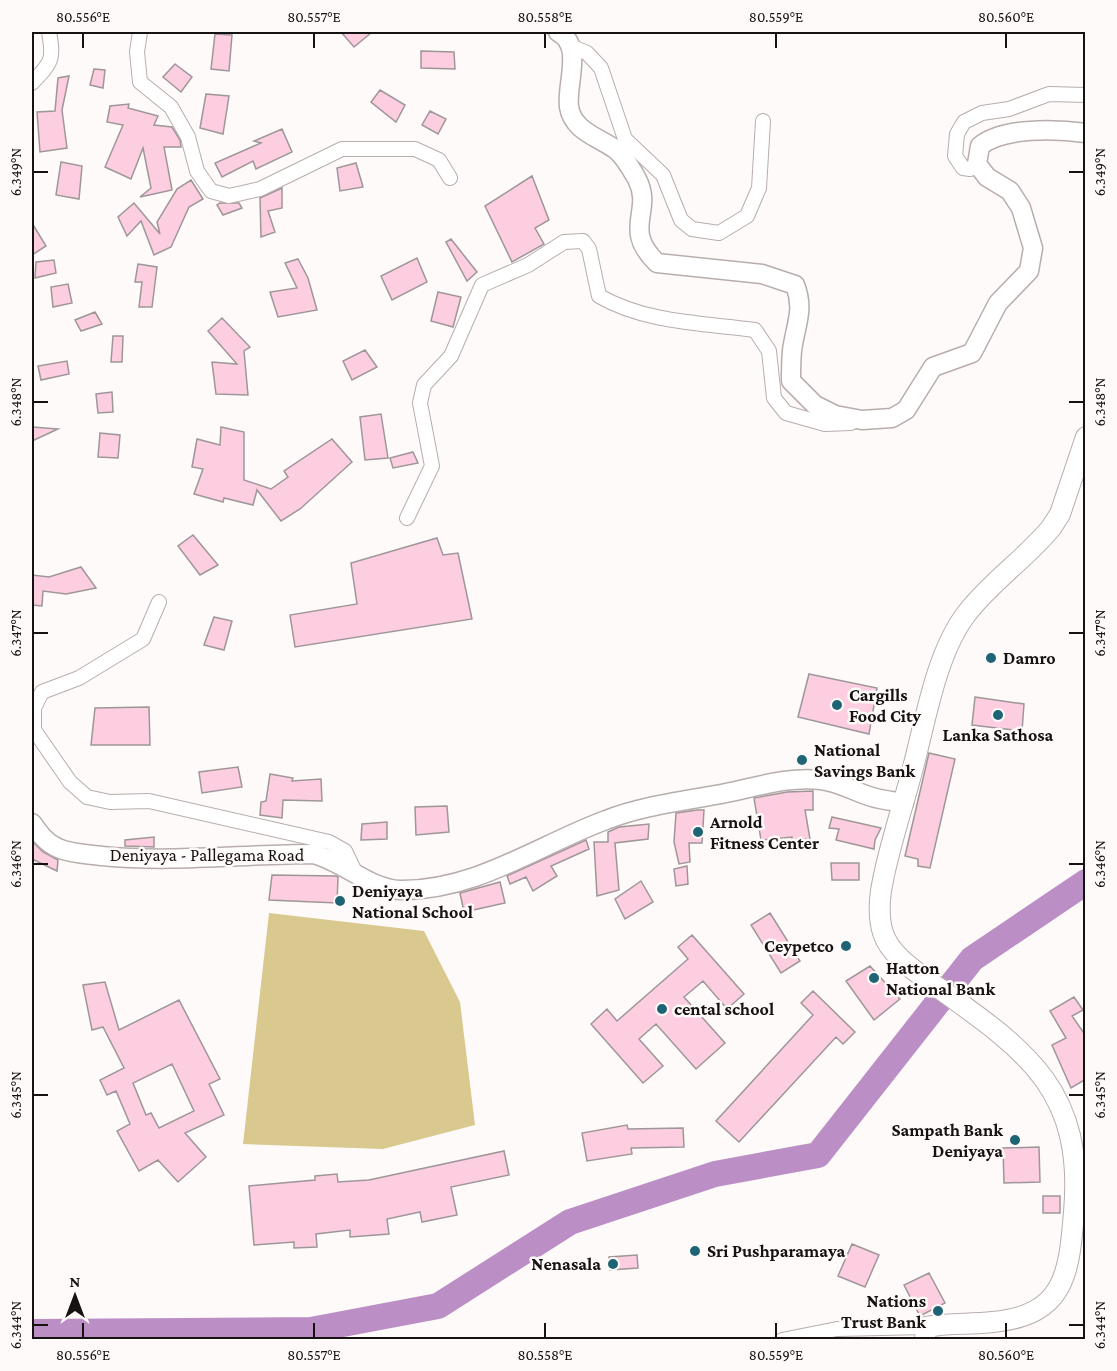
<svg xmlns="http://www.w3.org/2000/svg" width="1117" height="1371" font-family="'Crimson Pro',serif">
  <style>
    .green { fill: #d9c98e }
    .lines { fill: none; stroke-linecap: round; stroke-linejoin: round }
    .river { stroke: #bb8ec5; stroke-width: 26 }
    .building { fill: #fccee0; stroke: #9f9699; stroke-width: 1.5; fill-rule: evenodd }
    .street-casing { stroke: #b8adac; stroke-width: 16 }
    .secondary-casing { stroke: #b8adac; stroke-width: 21 }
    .primary-casing { stroke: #b8adac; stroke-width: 22 }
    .street { stroke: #fff; stroke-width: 14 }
    .secondary { stroke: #fff; stroke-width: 18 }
    .primary { stroke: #fff; stroke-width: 20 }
    .ticks { fill: none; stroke: #161211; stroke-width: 2 }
    .poi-dot { fill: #1f6475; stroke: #fefaf9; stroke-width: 2 }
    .labels { text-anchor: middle; stroke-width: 5; stroke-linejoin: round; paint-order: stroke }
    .poi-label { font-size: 18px; font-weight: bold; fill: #161211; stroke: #fefaf9; text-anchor: start }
    .street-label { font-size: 18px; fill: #161211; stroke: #fefaf9 }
    .neatline { fill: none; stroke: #161211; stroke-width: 2 }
    .ticks-label { font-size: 15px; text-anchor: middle; fill: #161211 }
  </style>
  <rect width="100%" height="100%" fill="#fefaf9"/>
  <path class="green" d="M 269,913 L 424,931 L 460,1002 L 475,1125 L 383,1149 L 243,1144 Z"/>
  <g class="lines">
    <path class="river" d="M 32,1332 L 311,1330 L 438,1306 L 570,1222 L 715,1174 L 818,1155 L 972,959 L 1086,882"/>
  </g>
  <path class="building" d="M 341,32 L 372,32 L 354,47 Z
    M 215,34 L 232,35 L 229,71 L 211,69 Z
    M 421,51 L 454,52 L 455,69 L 421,68 Z
    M 175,64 L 192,77 L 181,92 L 163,77 Z
    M 94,69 L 105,70 L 103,88 L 90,85 Z
    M 69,76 L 62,110 L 67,148 L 40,152 L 37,112 L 55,111 L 58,78 Z
    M 380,90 L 405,105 L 396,122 L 371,102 Z
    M 206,94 L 229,96 L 223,134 L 200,128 Z
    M 129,104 L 128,108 L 158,116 L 154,125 L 172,127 L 180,140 L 181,147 L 164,147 L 172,190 L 140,197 L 151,188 L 143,148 L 131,179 L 105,167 L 123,125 L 107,122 L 110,106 Z
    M 430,111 L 446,119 L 438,134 L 422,125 Z
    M 282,129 L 292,152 L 256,169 L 253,161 L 222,177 L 215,163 L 261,143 L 254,141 Z
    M 61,162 L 82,166 L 79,199 L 56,195 Z
    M 356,163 L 363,187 L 340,191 L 337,168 Z
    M 532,176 L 549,220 L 535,228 L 544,244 L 512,262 L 485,206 Z
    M 191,180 L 203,199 L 189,207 L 171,247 L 154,255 L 141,221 L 127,236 L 118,217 L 134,203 L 160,234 L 157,222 L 177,189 Z
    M 282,188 L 282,208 L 268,211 L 275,232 L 261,237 L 260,198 Z
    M 220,203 L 239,203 L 242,208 L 223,215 L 217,205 Z
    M 32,223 L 46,246 L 32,255 Z
    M 451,239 L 477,272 L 467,281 L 446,242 Z
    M 417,258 L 427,282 L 392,300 L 381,276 Z
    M 298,259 L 308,278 L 317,310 L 278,317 L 270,292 L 297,288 L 285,263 Z
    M 54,260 L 56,273 L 35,278 L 36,262 Z
    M 138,264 L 157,267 L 152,307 L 139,307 L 142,282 L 135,282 Z
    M 68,284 L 72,303 L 53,307 L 51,287 Z
    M 438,292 L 461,297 L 453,327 L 431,321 Z
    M 95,312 L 102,324 L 81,331 L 75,320 Z
    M 222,318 L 250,347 L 244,351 L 248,395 L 216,394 L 212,362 L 237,364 L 208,331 Z
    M 113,336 L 123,336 L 122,362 L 111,362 Z
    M 365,350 L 377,367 L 352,380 L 343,361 Z
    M 67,361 L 69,374 L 41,380 L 38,366 Z
    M 112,392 L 113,412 L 98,413 L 96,394 Z
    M 381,414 L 388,458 L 365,460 L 360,417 Z
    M 32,427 L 58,429 L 32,441 Z
    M 221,427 L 244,432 L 244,480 L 271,489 L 288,477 L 284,471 L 332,439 L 352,462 L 300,509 L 281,521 L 257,490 L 253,505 L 224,498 L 223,502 L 194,494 L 203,469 L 192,467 L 197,439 L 220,445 Z
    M 100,433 L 120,435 L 118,458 L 98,457 Z
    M 413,452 L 418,463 L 393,468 L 390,458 Z
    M 193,535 L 218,565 L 200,575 L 178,546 Z
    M 437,538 L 443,555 L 458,553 L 472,619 L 295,647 L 290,615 L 357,604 L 351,563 Z
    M 81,567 L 96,588 L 66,594 L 43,591 L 42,606 L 32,605 L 32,575 L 49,577 Z
    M 214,617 L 232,621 L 224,650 L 204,645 Z
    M 809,674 L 877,688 L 869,734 L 798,717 Z
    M 975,697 L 1024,704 L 1022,731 L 972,725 Z
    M 149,707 L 150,745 L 91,745 L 95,708 Z
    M 929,753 L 955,759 L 930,868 L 918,866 L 918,859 L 905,856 Z
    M 238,767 L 242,787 L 202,793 L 199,772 Z
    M 270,774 L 293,778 L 292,781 L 321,779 L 322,801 L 283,800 L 282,818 L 260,815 L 261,802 L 266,801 Z
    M 813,791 L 813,810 L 805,810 L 810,839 L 792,840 L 792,837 L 761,840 L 754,798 L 787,792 Z
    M 447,806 L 449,832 L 416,835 L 415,807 Z
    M 697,810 L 704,810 L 702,843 L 689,843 L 690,862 L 679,864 L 674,842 L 676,813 Z
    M 832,817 L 881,828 L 875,840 L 874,849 L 836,840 L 839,829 L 829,828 Z
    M 387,822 L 387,839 L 361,840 L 362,824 Z
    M 649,824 L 648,839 L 615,843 L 619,890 L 597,896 L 594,842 L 608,842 L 608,832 L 619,827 Z
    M 154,837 L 154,847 L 125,846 L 125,840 Z
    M 586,840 L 589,849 L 551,866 L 557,876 L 533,891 L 526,877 L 510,884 L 507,876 Z
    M 32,841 L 43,852 L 58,860 L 57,871 L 32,859 Z
    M 831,863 L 859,863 L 859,880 L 832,880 Z
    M 687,866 L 688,884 L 676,886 L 674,869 Z
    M 272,875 L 336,876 L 338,877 L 337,903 L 269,900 Z
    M 641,881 L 653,902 L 625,919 L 615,899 Z
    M 500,882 L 505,903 L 464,912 L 460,893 Z
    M 770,913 L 800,961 L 781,973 L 751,925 Z
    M 692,935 L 744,994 L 727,1009 L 703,981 L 684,997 L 725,1043 L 696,1069 L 656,1024 L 639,1039 L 663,1066 L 643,1083 L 591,1024 L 607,1009 L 617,1021 L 688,959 L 678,947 Z
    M 870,966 L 900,999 L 874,1020 L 846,981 Z
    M 105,982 L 119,1030 L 179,1000 L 220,1079 L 209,1084 L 224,1115 L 185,1133 L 206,1157 L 178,1182 L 158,1160 L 139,1171 L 117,1131 L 130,1124 L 116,1091 L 107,1095 L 100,1080 L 124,1068 L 103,1027 L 92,1030 L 83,985 ZM 172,1064 L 194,1111 L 159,1128 L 151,1113 L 146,1115 L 133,1083 Z
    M 813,991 L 855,1032 L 843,1044 L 836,1037 L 739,1142 L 716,1121 L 813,1015 L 801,1003 Z
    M 1074,997 L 1083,1010 L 1072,1016 L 1086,1036 L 1086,1079 L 1071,1088 L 1052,1045 L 1066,1038 L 1050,1011 Z
    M 627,1125 L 628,1129 L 683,1128 L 684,1147 L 631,1148 L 632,1154 L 587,1161 L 582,1133 Z
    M 1039,1147 L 1040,1182 L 1004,1183 L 1003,1148 Z
    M 504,1151 L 509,1175 L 451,1187 L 457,1215 L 422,1222 L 420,1212 L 387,1219 L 389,1234 L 350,1237 L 350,1230 L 316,1234 L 317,1247 L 294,1248 L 294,1242 L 254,1245 L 249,1186 L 315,1180 L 315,1176 L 337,1174 L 338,1182 L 369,1180 Z
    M 1043,1196 L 1060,1196 L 1060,1213 L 1043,1213 Z
    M 852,1244 L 879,1255 L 865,1287 L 838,1276 Z
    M 637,1255 L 638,1268 L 610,1270 L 609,1257 Z
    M 929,1273 L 945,1303 L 920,1316 L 904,1285 Z"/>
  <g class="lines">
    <g class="street-casing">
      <path id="street" d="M 140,32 L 137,52 L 140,82 L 171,107 L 188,137 L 197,171 L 211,191 L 229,196 L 260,189 L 342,149 L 415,149 L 439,160 L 450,178
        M 573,47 L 587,53 L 601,68 L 625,139 L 663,175 L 681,220 L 692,229 L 719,233 L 747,216 L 759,188 L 763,121
        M 32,83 C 52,62 54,60 49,32
        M 977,164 L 970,169 L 963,168 L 955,156 L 957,134 L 964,122 L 982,113 L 1009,109 L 1049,94 L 1086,95
        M 407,518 L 432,466 L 420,403 L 424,385 L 451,356 L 482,285 L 528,265 L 564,242 L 583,241 L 589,249 L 599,296 C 646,323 703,323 755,330 L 769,351 L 774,398 L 786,413 L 825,424 L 851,423
        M 159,602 L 143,639 L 79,678 L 42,692 L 34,708 L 34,730 L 70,782 L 87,797 L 110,802 L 149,801 L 329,842 L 345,851 L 355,872
        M 782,1340 L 837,1329 L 926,1327"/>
    </g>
    <g class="secondary-casing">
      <path id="secondary" d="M 558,32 C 584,45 566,83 569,107 C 573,131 598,137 615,149 C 623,155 632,170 637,179 C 654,212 621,228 657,263 L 762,274 L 795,285 C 805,310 795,326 792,351 C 791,361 791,371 791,381 L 815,405 L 835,415 L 862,420 L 892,418 L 906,410 L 933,367 L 972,353 L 998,303 L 1029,271 L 1033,248 L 1021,208 L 1010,191 L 987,177 L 977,164 L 980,146 C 1003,127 1056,129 1086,133
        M 32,823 C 39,833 46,843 58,848 C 71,854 88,854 102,856 C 172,863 243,854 313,854 C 343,861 369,889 400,890 C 476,891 538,845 606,820 C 644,805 686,801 726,793 C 756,787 790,776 821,780 C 839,782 855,792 872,797 C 882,800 893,801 904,803"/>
    </g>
    <g class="primary-casing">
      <path id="primary" d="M 925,1340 L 926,1327 C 949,1322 970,1325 993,1322 C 1065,1315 1069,1274 1074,1212 C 1085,1088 1024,1049 933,984 C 915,971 890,955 883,933 C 879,920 879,905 881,891 C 887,853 901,813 911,775 C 925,725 935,654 967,613 C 991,582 1025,559 1051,528 L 1060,514 L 1086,437"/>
    </g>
    <use href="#street" class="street"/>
    <use href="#secondary" class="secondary"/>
    <use href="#primary" class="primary"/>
  </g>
  <path class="ticks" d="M 83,33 L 83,48M 314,33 L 314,48M 545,33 L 545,48M 776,33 L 776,48M 1006,33 L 1006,48M 33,172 L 48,172M 1069,172 L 1084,172M 33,402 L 48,402M 1069,402 L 1084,402M 33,633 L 48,633M 1069,633 L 1084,633M 33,864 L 48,864M 1069,864 L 1084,864M 33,1095 L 48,1095M 1069,1095 L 1084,1095M 83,1323 L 83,1338M 314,1323 L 314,1338M 545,1323 L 545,1338M 776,1323 L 776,1338M 1006,1323 L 1006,1338M 33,1325 L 48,1325M 1069,1325 L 1084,1325"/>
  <g class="poi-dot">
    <circle cx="991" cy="658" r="6"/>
    <circle cx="837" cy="705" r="6"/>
    <circle cx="998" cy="715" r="6"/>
    <circle cx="802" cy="760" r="6"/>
    <circle cx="698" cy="832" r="6"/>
    <circle cx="340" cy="901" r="6"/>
    <circle cx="846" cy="946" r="6"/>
    <circle cx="874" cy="978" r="6"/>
    <circle cx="662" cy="1009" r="6"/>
    <circle cx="1015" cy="1140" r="6"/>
    <circle cx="695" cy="1251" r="6"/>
    <circle cx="613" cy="1264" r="6"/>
    <circle cx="938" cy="1311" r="6"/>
  </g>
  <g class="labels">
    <g class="poi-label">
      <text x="1003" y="664">Damro</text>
      <text x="849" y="701">Cargills<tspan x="849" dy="21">Food City</tspan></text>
      <text x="998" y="741" text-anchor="middle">Lanka Sathosa</text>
      <text x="814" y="756">National<tspan x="814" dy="21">Savings Bank</tspan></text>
      <text x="710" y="828">Arnold<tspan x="710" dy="21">Fitness Center</tspan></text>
      <text x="352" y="897">Deniyaya<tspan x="352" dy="21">National School</tspan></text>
      <text x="834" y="952" text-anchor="end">Ceypetco</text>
      <text x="886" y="974">Hatton<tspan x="886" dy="21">National Bank</tspan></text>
      <text x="674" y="1015">cental school</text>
      <text x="1003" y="1136" text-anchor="end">Sampath Bank<tspan x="1003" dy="21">Deniyaya</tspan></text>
      <text x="707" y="1257">Sri Pushparamaya</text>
      <text x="601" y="1270" text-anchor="end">Nenasala</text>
      <text x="926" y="1307" text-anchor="end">Nations<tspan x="926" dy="21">Trust Bank</tspan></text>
    </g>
    <g class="street-label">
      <text x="207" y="861">Deniyaya - Pallegama Road</text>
    </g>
  </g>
  <rect width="1117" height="1371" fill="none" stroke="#fefaf9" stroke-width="66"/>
  <g transform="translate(75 1296)" stroke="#fefaf9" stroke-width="4.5" paint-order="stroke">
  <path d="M0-4.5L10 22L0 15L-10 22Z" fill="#161211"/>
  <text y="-9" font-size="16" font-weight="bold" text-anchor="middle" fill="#161211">N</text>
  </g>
  <rect x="33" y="33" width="1051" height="1305" class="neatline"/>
  <g class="ticks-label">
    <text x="83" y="22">80.556°E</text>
    <text x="314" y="22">80.557°E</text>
    <text x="545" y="22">80.558°E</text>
    <text x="776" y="22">80.559°E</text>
    <text x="1006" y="22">80.560°E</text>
    <text transform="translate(16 172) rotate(-90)" y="5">6.349°N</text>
    <text transform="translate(1100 172) rotate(-90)" y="5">6.349°N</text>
    <text transform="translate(16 402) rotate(-90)" y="5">6.348°N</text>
    <text transform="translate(1100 402) rotate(-90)" y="5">6.348°N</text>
    <text transform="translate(16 633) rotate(-90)" y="5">6.347°N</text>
    <text transform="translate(1100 633) rotate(-90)" y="5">6.347°N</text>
    <text transform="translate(16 864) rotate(-90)" y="5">6.346°N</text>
    <text transform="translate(1100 864) rotate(-90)" y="5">6.346°N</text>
    <text transform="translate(16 1095) rotate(-90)" y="5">6.345°N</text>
    <text transform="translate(1100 1095) rotate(-90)" y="5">6.345°N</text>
    <text transform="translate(16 1325) rotate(-90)" y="5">6.344°N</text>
    <text transform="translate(1100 1325) rotate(-90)" y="5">6.344°N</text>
    <text x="83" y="1360">80.556°E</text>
    <text x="314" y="1360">80.557°E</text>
    <text x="545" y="1360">80.558°E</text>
    <text x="776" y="1360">80.559°E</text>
    <text x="1006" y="1360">80.560°E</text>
  </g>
</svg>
